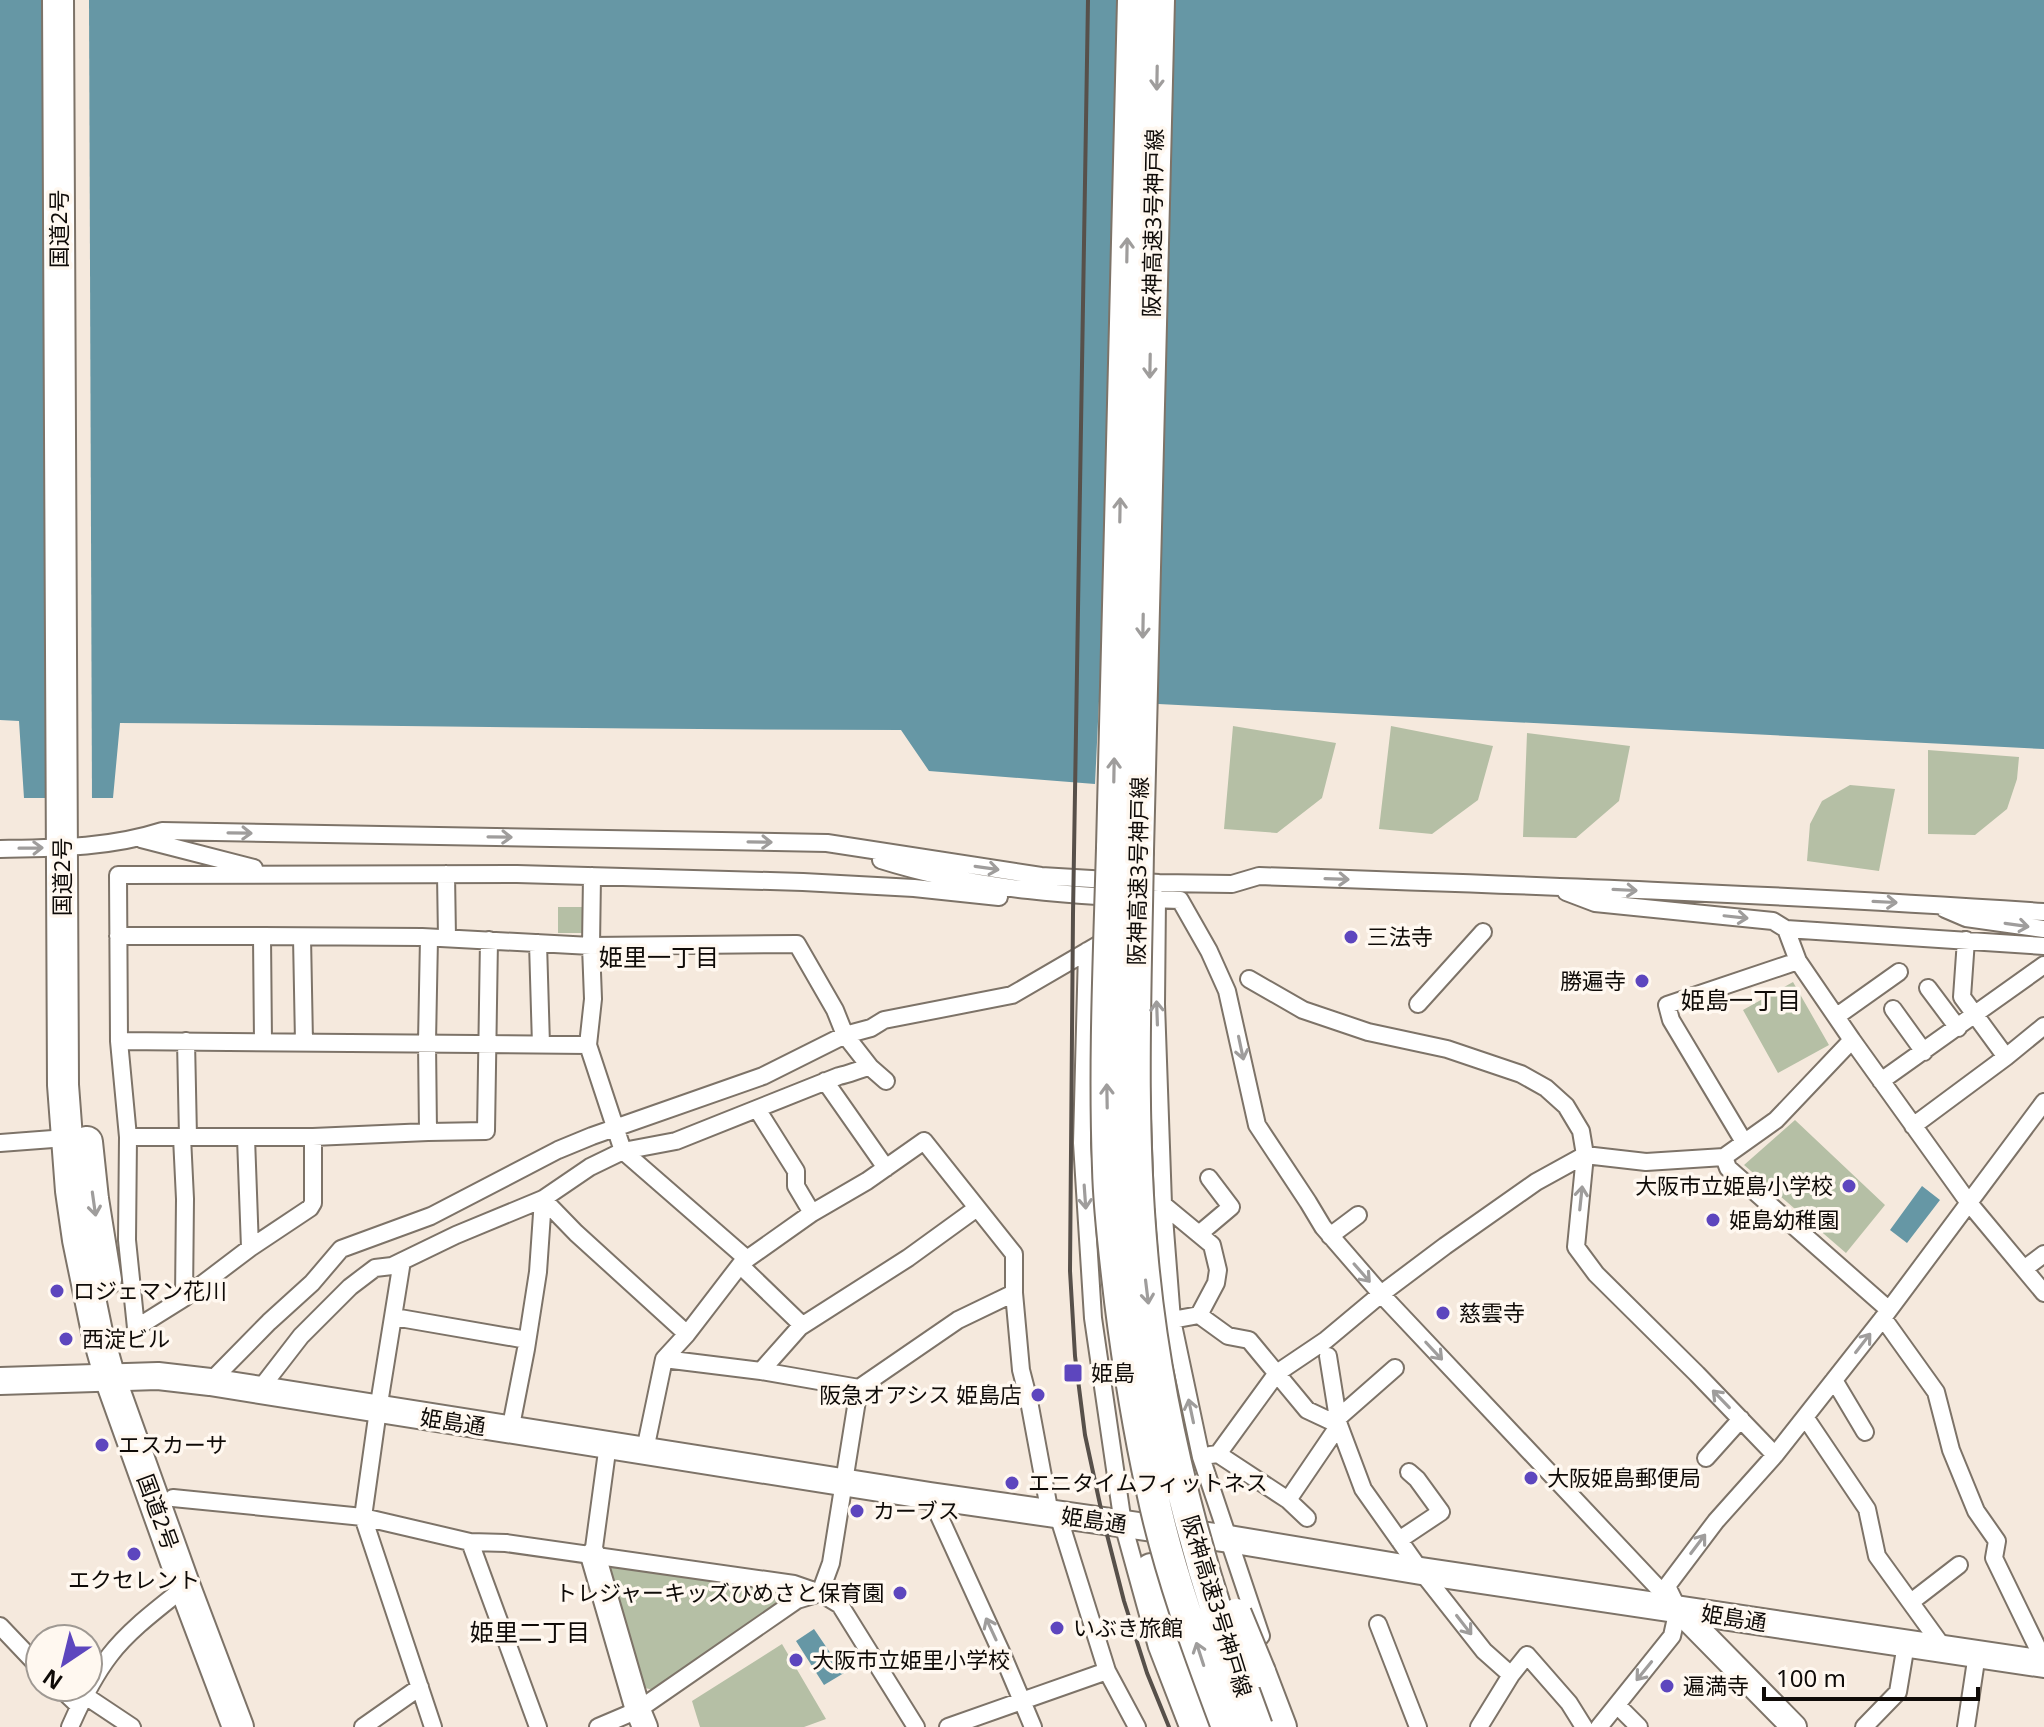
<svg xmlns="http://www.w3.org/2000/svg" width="2044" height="1727" font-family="'Noto Sans','Noto Sans JP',sans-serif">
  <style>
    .green { fill: #b5bfa5 }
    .water { fill: #6697a5 }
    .pier { fill: #f5e9dd }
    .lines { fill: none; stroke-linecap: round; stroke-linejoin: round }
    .street-casing { stroke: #7d7368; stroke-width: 20 }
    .secondary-casing { stroke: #7d7368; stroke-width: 28 }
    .primary-casing { stroke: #7d7368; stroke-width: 30 }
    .highway-casing { stroke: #7d7368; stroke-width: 34 }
    .street { stroke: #fff; stroke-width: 16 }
    .secondary { stroke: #fff; stroke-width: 24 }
    .primary { stroke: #fff; stroke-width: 26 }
    .highway { stroke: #fff; stroke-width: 30 }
    .rail { stroke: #57504a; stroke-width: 4 }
    .highway-bridge-casing { stroke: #7d7368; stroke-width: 34; stroke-linecap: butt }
    .highway-bridge { stroke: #fff; stroke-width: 30 }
    .oneway { stroke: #9f9d9c }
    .poi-dot { fill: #5d46be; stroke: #fff8f0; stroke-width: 3 }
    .labels { text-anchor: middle; stroke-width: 7; stroke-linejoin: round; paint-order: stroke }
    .street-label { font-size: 22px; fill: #0f0b08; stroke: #fff8f0 }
    .poi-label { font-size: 22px; fill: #0f0b08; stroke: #fff8f0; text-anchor: start }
    .neighbourhood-label { font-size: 24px; fill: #0f0b08; stroke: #fff8f0 }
  </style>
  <rect width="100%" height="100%" fill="#f5e9dd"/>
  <path class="green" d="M 1233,726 L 1336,743 L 1322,798 L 1277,833 L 1224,829 Z
    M 1391,726 L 1493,746 L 1478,800 L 1432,834 L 1379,829 Z
    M 1527,733 L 1630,746 L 1619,801 L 1576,838 L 1523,837 Z
    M 1928,750 L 2019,757 L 2017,779 L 2007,809 L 1975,835 L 1928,834 Z
    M 1850,785 L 1895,789 L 1879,871 L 1807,861 L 1810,824 L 1822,801 Z
    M 558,907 L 584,907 L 584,933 L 558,933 Z
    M 1793,982 L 1829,1045 L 1778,1073 L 1743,1010 Z
    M 1795,1120 L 1885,1205 L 1846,1253 L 1744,1165 Z
    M 615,1563 L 794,1590 L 796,1597 L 654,1690 L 645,1688 L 610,1569 Z
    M 782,1644 L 826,1719 L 804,1727 L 700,1727 L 692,1701 Z"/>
  <path class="water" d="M 0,0 L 2044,0 L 2044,749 L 1099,701 L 1095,784 L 929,771 L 901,730 C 641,730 381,725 120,723 L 113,798 L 24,798 L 19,721 L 0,720 Z
    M 1922,1186 L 1940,1200 L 1907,1243 L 1890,1230 Z
    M 814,1629 L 844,1673 L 824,1685 L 796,1641 Z"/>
  <path class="pier" d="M 45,0 L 89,0 L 92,802 L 48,802 Z"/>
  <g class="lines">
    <g class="street-casing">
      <path id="street" d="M 141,839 L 254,868
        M 0,849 C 55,848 109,848 162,831 L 827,843 L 1041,876 L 1159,883 L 1232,884 L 1259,876 C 1521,885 1783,894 2044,912
        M 881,860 C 976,890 1080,897 1180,900 L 1209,951 L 1227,991 L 1257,1125 L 1308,1202 L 1323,1227 L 1381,1294 L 1677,1608
        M 446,874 L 447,938
        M 592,876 L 591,946 L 593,999 L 588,1045 L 623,1151 L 747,1259
        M 1566,892 L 1595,903 L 1773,921 L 1786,929 L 2044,946
        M 1157,898 L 1156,1004 L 1163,1204 L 1172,1320 L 1201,1457 L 1261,1636
        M 1945,909 L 1966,918 L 2044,929
        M 1786,929 L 1798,961 L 1852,1040 L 1969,1203 L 2044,1293
        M 118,936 L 262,936
        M 302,937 L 304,1042
        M 1966,940 L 1962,997 L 2006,1057
        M 538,943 L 541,1045
        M 1087,951 L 1082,1143 L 1093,1318 L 1123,1524 L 1157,1647 L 1188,1727
        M 1249,979 L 1303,1010 L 1368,1032 L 1447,1049 L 1521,1074 L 1546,1088 L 1566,1106 L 1581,1131 L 1585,1155 L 1576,1247 L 1596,1274 L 1697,1374 L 1775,1455
        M 1928,988 L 1958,1028
        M 1418,1004 L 1483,932
        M 1893,1009 L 1924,1052
        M 1837,1016 L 1899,972
        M 119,1041 L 588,1045
        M 186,1041 L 188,1137
        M 263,1042 L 262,936 L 422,937 L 591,946 L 797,944 L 835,1010 L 845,1035 L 870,1067
        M 825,1081 L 886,1168
        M 1881,1081 L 2044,965
        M 757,1109 L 796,1171 L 796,1186 L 812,1213
        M 1913,1126 L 2006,1057 L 2044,1026
        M 428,1132 L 486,1131 L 489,940
        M 128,1137 L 313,1137 L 428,1132 L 427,1042 L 429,938
        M 182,1137 L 185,1199 L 184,1298
        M 313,1137 L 313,1203 L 310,1208 L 250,1248 L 184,1298 L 136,1328 L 127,1240 L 128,1137 L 119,1041 L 118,875 L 517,874 L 803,882 L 914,888 L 999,897
        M 246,1138 L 250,1248
        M 1744,1142 L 1671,1020 L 1667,1005 L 1798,961
        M 0,1143 L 66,1138
        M 1724,1157 L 1728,1168 L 1889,1310
        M 543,1199 L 576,1233 L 687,1334
        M 1160,1202 L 1212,1245 L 1218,1270 L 1216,1283 L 1199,1315
        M 1199,1234 L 1231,1207 L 1209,1178
        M 1330,1236 L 1358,1215
        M 402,1261 L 378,1410 L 363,1517 L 433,1727
        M 740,1265 L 802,1325
        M 2024,1269 L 2044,1254
        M 394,1317 L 527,1340
        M 1883,1318 L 1936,1392 L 1951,1450 L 1976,1511 L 1997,1541 L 1994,1558 L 2044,1661
        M 1164,1325 L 1172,1320 L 1199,1315 L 1228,1336 L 1249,1340 L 1307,1410 L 1339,1425 L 1288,1500
        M 1328,1356 L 1339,1425 L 1363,1489 L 1421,1571 L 1484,1651 L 1511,1675
        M 664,1359 L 687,1334 L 740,1265 L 747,1259 L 812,1213 L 867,1181 L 924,1141 L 1014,1254 L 1014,1293 L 1021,1370 L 1029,1401 L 1050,1514
        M 761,1371 L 800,1327 L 908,1258 L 977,1208
        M 1834,1380 L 1865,1432
        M 210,1382 L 269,1322 L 312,1283 L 341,1249 L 431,1216 L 558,1150 L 592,1136 L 763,1076 L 845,1035 L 871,1028 L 884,1020 L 1012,995 L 1110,938
        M 260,1389 L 301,1336 L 350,1287 L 375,1268 L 392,1266 L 456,1235 L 543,1199 L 590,1167 L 623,1151 L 676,1141 L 839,1076 C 850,1074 859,1069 870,1067 L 886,1081
        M 1805,1417 L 1867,1509 L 1877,1556 L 1945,1650
        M 1338,1418 L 1395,1368
        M 510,1431 L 526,1349 L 538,1272 L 543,1199
        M 645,1450 L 664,1359 L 761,1371 L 859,1388 L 958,1320 L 1014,1293
        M 1218,1454 L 1277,1373 L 1326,1340 L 1381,1294 L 1445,1246 L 1536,1182 L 1585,1155 L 1646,1162 L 1724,1157 L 1776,1120 L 1852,1040
        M 1210,1455 L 1218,1454 L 1288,1500 L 1307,1518
        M 1706,1458 L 1741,1419
        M 930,1496 L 1003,1656 L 1033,1727
        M 173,1498 L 363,1517 L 470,1542 L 506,1543 L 794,1584 L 820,1593 L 840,1605 L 916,1727
        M 1058,1515 L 1107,1671 L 1137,1727
        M 1399,1540 L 1441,1512 L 1417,1479 L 1409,1472
        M 470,1542 L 538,1727
        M 593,1555 L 608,1444
        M 820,1593 L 831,1563 L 859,1388
        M 1911,1602 L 1959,1565
        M 1378,1624 L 1418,1727
        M 0,1626 L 40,1668
        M 59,1687 L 79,1706
        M 84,1695 L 132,1727
        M 1617,1705 L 1639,1727
        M 70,1727 C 81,1702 93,1677 110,1655 C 130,1629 159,1608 185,1587
        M 363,1727 L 420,1687
        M 598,1727 L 638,1710 L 797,1600 L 820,1593
        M 948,1727 L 1107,1671
        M 1479,1727 L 1511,1675 L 1527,1655 L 1569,1703 L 1584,1727
        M 1599,1727 L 1672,1636 L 1678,1609 L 1667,1586 L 1716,1521 L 1775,1455 L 1883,1318 L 2044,1102
        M 1864,1727 L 1898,1692 L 1906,1644
        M 1966,1727 L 1977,1654"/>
    </g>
    <g class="secondary-casing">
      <path id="secondary" d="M 593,1555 L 638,1710 L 645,1727
        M 1678,1609 L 1794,1727"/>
    </g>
    <g class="primary-casing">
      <path id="primary" d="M 0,1381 L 158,1376 L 210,1382 L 930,1496 L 1229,1539 L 1421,1571 L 2044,1664"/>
    </g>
    <g class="highway-casing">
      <path id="highway" d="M 58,0 L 63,1085 L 71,1191 L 78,1240 L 97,1332 L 110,1378 L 185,1587 L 238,1727
        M 1112,848 L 1133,0
        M 1138,851 L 1159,0
        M 87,1142 L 93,1199 L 106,1280
        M 1151,1569 L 1177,1652 L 1204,1727
        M 1260,1672 L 1281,1727"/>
    </g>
    <use href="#street" class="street"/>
    <use href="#secondary" class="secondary"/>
    <use href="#primary" class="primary"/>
    <use href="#highway" class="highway"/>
    <path class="rail" d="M 1088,0 L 1073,914 L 1070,1271 L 1075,1356 L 1085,1435 L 1104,1523 L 1124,1601 L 1147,1673 L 1169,1727"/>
    <g class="highway-bridge-casing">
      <path id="highway-bridge" d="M 1112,848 C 1109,955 1104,1062 1108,1168 C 1109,1213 1115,1257 1120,1301 C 1128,1365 1138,1428 1152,1491 C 1169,1572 1198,1650 1227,1727
        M 1138,851 C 1136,984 1130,1118 1142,1251 C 1156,1415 1199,1574 1257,1727
        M 1236,1614 L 1260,1672"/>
    </g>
    <use href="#highway-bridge" class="highway-bridge"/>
  </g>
  <defs><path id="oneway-shaft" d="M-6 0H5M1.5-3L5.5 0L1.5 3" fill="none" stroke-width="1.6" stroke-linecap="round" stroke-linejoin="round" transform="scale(2)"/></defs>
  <g class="oneway">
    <use href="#oneway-shaft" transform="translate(1157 78) rotate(91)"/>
    <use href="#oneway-shaft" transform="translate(1127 250) rotate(-89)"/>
    <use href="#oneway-shaft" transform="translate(1150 366) rotate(91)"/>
    <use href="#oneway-shaft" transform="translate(1120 510) rotate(-89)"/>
    <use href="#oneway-shaft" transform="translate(1143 626) rotate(91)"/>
    <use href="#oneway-shaft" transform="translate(1114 770) rotate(-89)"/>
    <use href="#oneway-shaft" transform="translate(240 833) rotate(1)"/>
    <use href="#oneway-shaft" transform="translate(500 837) rotate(1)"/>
    <use href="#oneway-shaft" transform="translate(760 842) rotate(1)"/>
    <use href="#oneway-shaft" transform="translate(31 848) rotate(-1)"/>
    <use href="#oneway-shaft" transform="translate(987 868) rotate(8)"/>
    <use href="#oneway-shaft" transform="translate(1337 879) rotate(2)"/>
    <use href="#oneway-shaft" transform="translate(1625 890) rotate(3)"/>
    <use href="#oneway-shaft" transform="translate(1885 902) rotate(3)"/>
    <use href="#oneway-shaft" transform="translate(1736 917) rotate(6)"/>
    <use href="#oneway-shaft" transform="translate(2017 925) rotate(8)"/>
    <use href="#oneway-shaft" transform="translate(1157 1013) rotate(-92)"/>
    <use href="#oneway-shaft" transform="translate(1241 1048) rotate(78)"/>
    <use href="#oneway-shaft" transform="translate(1107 1096) rotate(-91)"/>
    <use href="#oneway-shaft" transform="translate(1085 1197) rotate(86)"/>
    <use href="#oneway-shaft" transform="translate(1581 1198) rotate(-84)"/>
    <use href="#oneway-shaft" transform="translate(94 1204) rotate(82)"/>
    <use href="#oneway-shaft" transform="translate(1362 1273) rotate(49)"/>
    <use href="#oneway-shaft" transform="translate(1147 1292) rotate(83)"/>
    <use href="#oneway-shaft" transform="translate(1863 1343) rotate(-52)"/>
    <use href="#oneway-shaft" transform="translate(1434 1351) rotate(47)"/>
    <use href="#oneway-shaft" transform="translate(1721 1399) rotate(-134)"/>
    <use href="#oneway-shaft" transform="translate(1191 1411) rotate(-102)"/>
    <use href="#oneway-shaft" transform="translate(1698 1544) rotate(-53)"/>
    <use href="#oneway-shaft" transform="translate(1464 1625) rotate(52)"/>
    <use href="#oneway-shaft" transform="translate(991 1629) rotate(-115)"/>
    <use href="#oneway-shaft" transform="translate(1200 1654) rotate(-108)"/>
    <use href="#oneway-shaft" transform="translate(1644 1671) rotate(129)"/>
  </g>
  <g class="poi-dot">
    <circle cx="1351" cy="937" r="8"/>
    <circle cx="1642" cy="981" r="8"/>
    <circle cx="1849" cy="1186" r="8"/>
    <circle cx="1713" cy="1220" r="8"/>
    <circle cx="57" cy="1291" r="8"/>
    <circle cx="1443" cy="1313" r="8"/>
    <circle cx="66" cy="1339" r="8"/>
    <rect x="1063" y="1363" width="20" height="20" rx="4"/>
    <circle cx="1038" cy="1395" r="8"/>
    <circle cx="102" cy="1445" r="8"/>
    <circle cx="1531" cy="1478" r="8"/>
    <circle cx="1012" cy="1483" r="8"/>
    <circle cx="857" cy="1511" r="8"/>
    <circle cx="134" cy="1554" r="8"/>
    <circle cx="900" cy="1593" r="8"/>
    <circle cx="1057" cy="1628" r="8"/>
    <circle cx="796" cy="1660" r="8"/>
    <circle cx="1667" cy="1686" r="8"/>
  </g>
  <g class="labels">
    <g class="street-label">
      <text transform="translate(1153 223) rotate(-89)" y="8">阪神高速3号神戸線</text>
      <text transform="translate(59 229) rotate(-90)" y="8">国道2号</text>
      <text transform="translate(1138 871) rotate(-89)" y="8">阪神高速3号神戸線</text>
      <text transform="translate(62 877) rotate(-90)" y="8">国道2号</text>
      <text transform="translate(453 1422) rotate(9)" y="8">姫島通</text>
      <text transform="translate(158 1512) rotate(70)" y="8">国道2号</text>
      <text transform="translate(1094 1520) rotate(8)" y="8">姫島通</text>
      <text transform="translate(1217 1606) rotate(73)" y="8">阪神高速3号神戸線</text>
      <text transform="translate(1734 1618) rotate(9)" y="8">姫島通</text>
    </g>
    <g class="poi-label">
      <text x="1367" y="945">三法寺</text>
      <text x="1626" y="989" text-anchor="end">勝遍寺</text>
      <text x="1833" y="1194" text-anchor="end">大阪市立姫島小学校</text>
      <text x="1729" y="1228">姫島幼稚園</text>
      <text x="73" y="1299">ロジェマン花川</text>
      <text x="1459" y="1321">慈雲寺</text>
      <text x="82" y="1347">西淀ビル</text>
      <text x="1091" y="1381">姫島</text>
      <text x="1022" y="1403" text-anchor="end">阪急オアシス 姫島店</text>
      <text x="118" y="1453">エスカーサ</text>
      <text x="1547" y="1486">大阪姫島郵便局</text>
      <text x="1028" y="1491">エニタイムフィットネス</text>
      <text x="873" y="1519">カーブス</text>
      <text x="134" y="1588" text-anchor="middle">エクセレント</text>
      <text x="884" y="1601" text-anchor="end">トレジャーキッズひめさと保育園</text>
      <text x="1073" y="1636">いぶき旅館</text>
      <text x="812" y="1668">大阪市立姫里小学校</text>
      <text x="1683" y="1694">遍満寺</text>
    </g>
    <g class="neighbourhood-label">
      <text x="659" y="966">姫里一丁目</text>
      <text x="1741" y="1009">姫島一丁目</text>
      <text x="530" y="1641">姫里二丁目</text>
    </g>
  </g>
  <g transform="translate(64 1663) rotate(215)"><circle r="38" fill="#fff8f0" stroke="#9f9993" stroke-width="2"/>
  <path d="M0-6L14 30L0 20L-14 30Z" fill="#5d46be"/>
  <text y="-12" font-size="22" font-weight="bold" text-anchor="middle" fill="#0f0b08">N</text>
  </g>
  <path d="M1764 1687v12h214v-12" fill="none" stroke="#0f0b08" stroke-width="4"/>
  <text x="1776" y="1687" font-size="24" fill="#0f0b08" stroke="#fff8f0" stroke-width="6" paint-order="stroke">100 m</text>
</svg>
